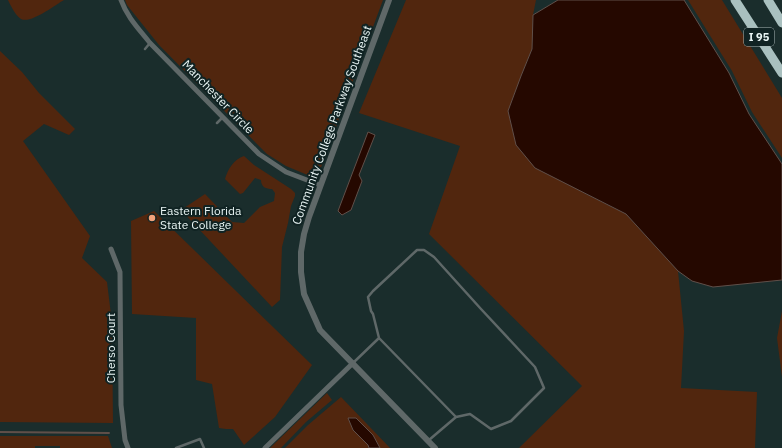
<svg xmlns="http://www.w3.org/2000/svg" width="782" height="448" font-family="'IBM Plex Sans',sans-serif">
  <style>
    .green { fill: #51260e }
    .water { fill: #250800; stroke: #604f49 }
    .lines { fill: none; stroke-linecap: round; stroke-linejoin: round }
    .stream { stroke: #604f49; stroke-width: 2 }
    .service { stroke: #5f6868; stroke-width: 2.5 }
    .minor { stroke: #5f6868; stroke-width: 5 }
    .tertiary { stroke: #5f6868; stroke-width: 6 }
    .motorway { stroke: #a9c0bf; stroke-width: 9 }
    .poi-dot { fill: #f1a27b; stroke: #102323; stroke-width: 1.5 }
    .labels { text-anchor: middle; stroke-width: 4; stroke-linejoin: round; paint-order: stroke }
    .shield { fill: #102323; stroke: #a8b6b5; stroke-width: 1 }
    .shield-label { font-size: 11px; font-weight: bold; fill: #e9f5f4 }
    .street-label { font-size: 12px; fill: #e9f5f4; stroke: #102323 }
    .poi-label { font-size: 12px; fill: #e9f5f4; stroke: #102323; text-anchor: start }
  </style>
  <rect width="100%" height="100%" fill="#1a2d2c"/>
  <path class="green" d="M 8,0 L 64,0 C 55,5 31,24 21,19 C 15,15 11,6 8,0 Z
    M 125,0 L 383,0 L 320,170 L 316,175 L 310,176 L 286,166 L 267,154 L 159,45 L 127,5 Z
    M 406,0 L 536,0 L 533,15 L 532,49 L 521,76 L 584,193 L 626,214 L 678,271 L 684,331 L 681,388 L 757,392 L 755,448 L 519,448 L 582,386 L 429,234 L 460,146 L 359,113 Z
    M 688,0 L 722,0 L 782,98 L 782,158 L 752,112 L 732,71 Z
    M 0,51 L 22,72 L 39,93 L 75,129 L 69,135 L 44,124 L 23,141 L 90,236 L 82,258 L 107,282 L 112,323 L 113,423 L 0,422 Z
    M 244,156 L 254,165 L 291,189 L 295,193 L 295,196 L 291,206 L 288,223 L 282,247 L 280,300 L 272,307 L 181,210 L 205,194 L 232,222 L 244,223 L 260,207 L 274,201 L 275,193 L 272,189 C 266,189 261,187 261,180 L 255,178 L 243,193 L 240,194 L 225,179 C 228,169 234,159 244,156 Z
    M 154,211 L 312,365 L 275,417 L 244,445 L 233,429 L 226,429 L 219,428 L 212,384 L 196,380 L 196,318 L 132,314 L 131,221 Z
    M 782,311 L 782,377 L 777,338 Z
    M 327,393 L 332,400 L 306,422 L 281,448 L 270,448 Z
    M 341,397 L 390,448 L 380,448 L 373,435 L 356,418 L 348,418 L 353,430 L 368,445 L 369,448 L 285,448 L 308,425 Z
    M 0,436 L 108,436 L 112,448 L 60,448 L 60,446 L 35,446 L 35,448 L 0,448 Z"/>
  <path class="water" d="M 558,0 L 684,0 L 729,73 L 749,114 L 782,164 L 782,280 L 713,287 L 692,281 L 678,271 L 626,214 L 535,168 L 516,145 L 508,111 L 521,76 L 532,49 L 533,15 Z
    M 368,132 L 375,135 L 359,175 L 362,181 L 351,210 L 342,215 L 338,211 Z
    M 348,418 L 356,418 L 373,435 L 380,448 L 369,448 L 368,445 L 353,430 Z"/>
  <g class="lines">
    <path class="stream" d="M 0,432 L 109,433"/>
    <path class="service" d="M 145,49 L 150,43
      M 217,123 L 223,117
      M 353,363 L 379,338
      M 429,440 L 456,417 L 470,414 L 491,429 L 511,421 L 544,388 L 535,367 L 481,309 L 434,257 L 424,250 L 417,250 L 373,291 L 368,297 L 371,311 L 373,314 L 379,338 L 456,417
      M 176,448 L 200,439 L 204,448"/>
    <path class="minor" d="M 121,0 C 127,17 139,29 150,43 L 259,154 L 286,172 L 320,185
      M 111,249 L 120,272 L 121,405 L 125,440 L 128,448
      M 265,448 L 353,363"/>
    <path class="tertiary" d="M 389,0 L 309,217 L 304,234 L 301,252 L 301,272 L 304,294 L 320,330 L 435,448"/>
    <path class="motorway" d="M 735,0 L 782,73
      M 768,0 L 782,23"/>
  </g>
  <circle class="poi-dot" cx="152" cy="218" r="4"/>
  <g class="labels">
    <rect class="shield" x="744" y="28" width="30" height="18" rx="3"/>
    <g class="shield-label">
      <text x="759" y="41">I 95</text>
    </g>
    <g class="street-label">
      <text transform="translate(218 97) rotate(46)" y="4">Manchester Circle</text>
      <text transform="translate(332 125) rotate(-70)" y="4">Community College Parkway Southeast</text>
      <text transform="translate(111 348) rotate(-90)" y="4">Cherso Court</text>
    </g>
    <g class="poi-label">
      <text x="160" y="215">Eastern Florida<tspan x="160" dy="14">State College</tspan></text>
    </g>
  </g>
</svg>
